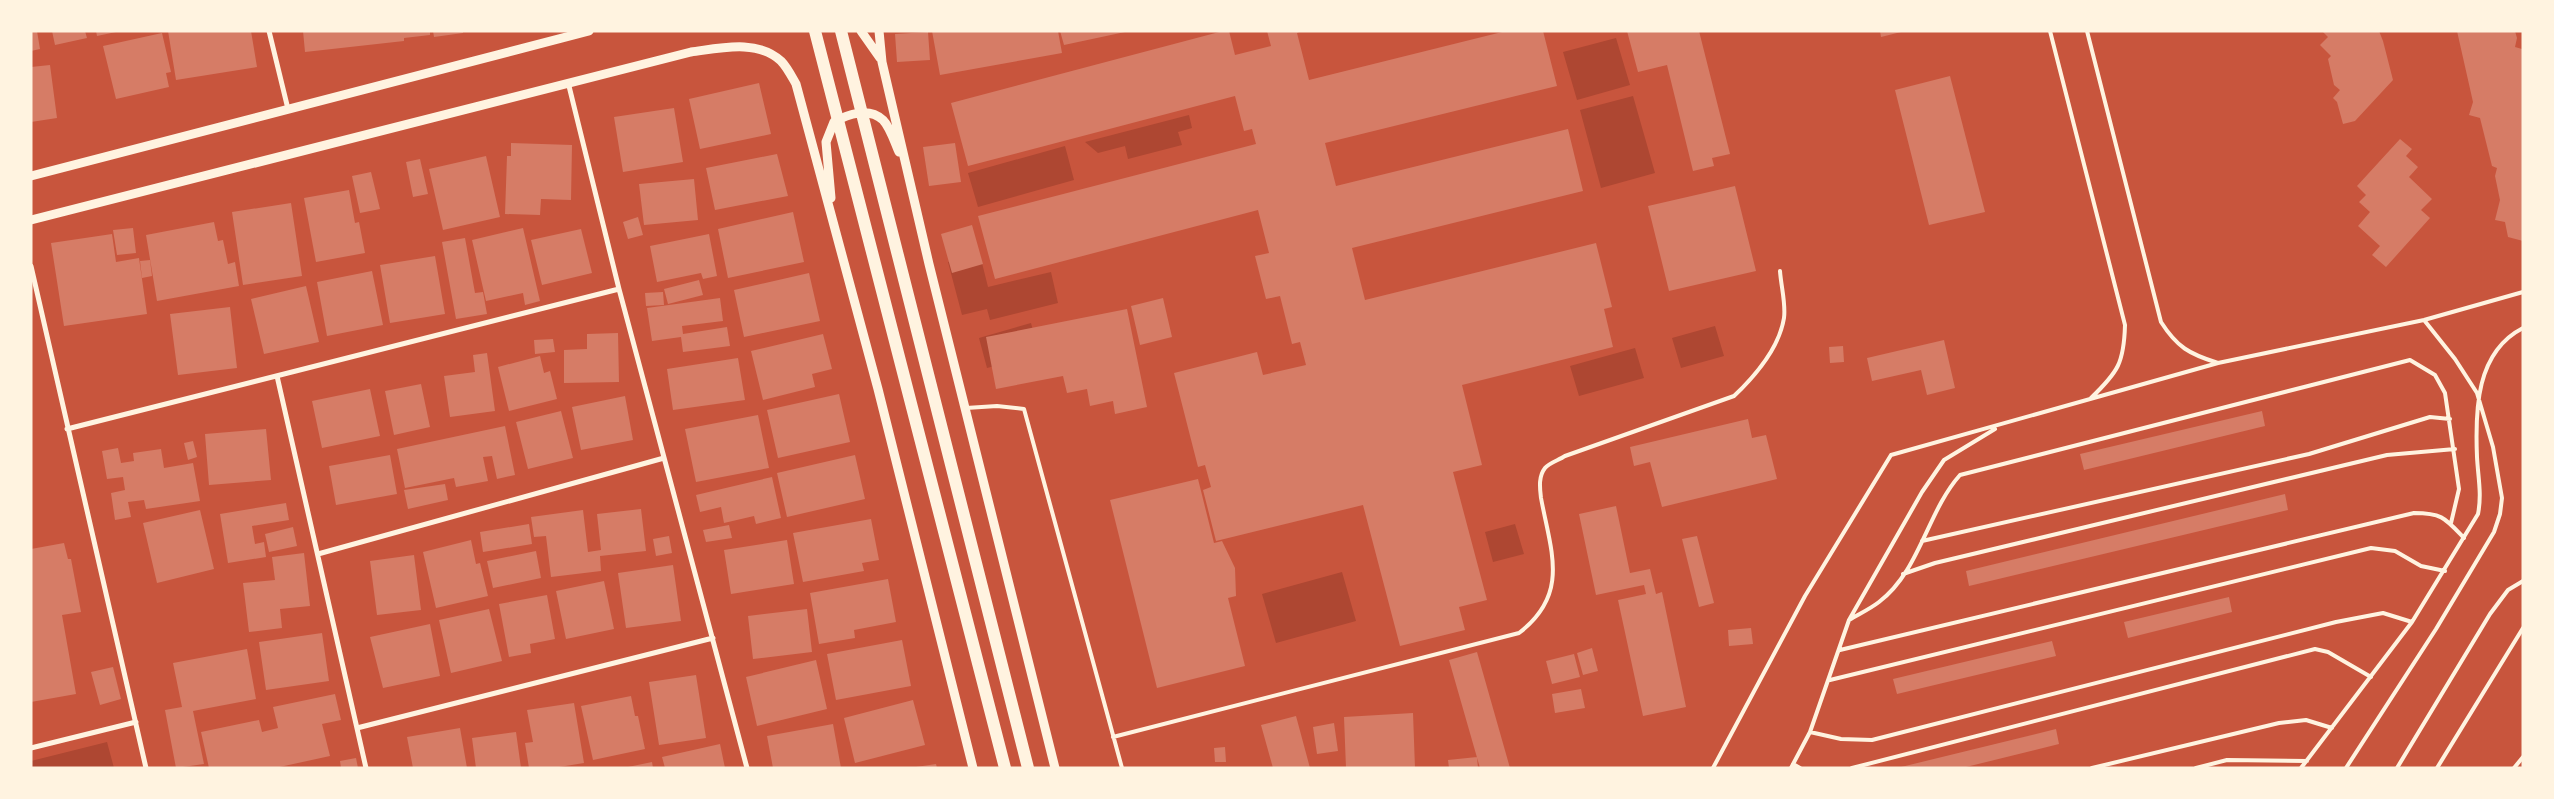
<svg xmlns="http://www.w3.org/2000/svg" width="2554" height="799" font-family="'Crimson Pro',serif">
  <style>
    .green { fill: #ae4732 }
    .building { fill: #d67c66 }
    .lines { fill: none; stroke-linecap: round; stroke-linejoin: round }
    .service { stroke: #fff3e0; stroke-width: 4 }
    .minor { stroke: #fff3e0; stroke-width: 5 }
    .tertiary { stroke: #fff3e0; stroke-width: 9 }
    .primary { stroke: #fff3e0; stroke-width: 12 }
  </style>
  <rect width="100%" height="100%" fill="#c8553d"/>
  <path class="green" d="M 1616,38 L 1630,85 L 1577,100 L 1563,52 Z
    M 1633,96 L 1655,173 L 1601,188 L 1580,110 Z
    M 1189,115 L 1192,128 L 1178,132 L 1182,145 L 1128,159 L 1125,146 L 1098,153 L 1085,142 Z
    M 1065,146 L 1074,180 L 978,207 L 968,173 Z
    M 980,255 L 988,287 L 1051,272 L 1058,303 L 990,320 L 987,309 L 962,315 L 948,262 Z
    M 1031,323 L 1039,354 L 987,368 L 979,338 Z
    M 1715,326 L 1724,356 L 1681,368 L 1672,338 Z
    M 1635,348 L 1644,378 L 1579,396 L 1570,366 Z
    M 1515,524 L 1524,554 L 1493,562 L 1485,532 Z
    M 1342,572 L 1356,621 L 1276,643 L 1262,594 Z
    M 107,742 L 114,768 L 31,768 L 31,761 Z"/>
  <path class="building" d="M 31,31 L 37,31 L 40,49 L 31,51 Z
    M 52,31 L 85,31 L 87,38 L 55,45 Z
    M 96,31 L 116,31 L 116,32 L 97,36 Z
    M 168,31 L 251,31 L 257,67 L 176,80 Z
    M 303,31 L 430,31 L 430,35 L 404,38 L 404,41 L 305,52 Z
    M 433,31 L 463,31 L 463,33 L 434,37 Z
    M 932,31 L 1058,31 L 1062,53 L 940,75 Z
    M 1060,31 L 1125,31 L 1125,32 L 1064,45 Z
    M 1223,31 L 1229,31 L 1235,55 L 1271,46 L 1267,31 L 1301,31 L 1297,33 L 1309,80 L 1506,31 L 1543,31 L 1557,86 L 1325,143 L 1336,186 L 1568,129 L 1583,191 L 1352,248 L 1365,300 L 1596,243 L 1612,307 L 1604,309 L 1613,347 L 1462,385 L 1482,465 L 1453,472 L 1487,600 L 1459,607 L 1465,630 L 1400,646 L 1363,505 L 1216,541 L 1203,490 L 1211,487 L 1205,465 L 1198,467 L 1174,373 L 1257,352 L 1263,375 L 1306,365 L 1300,342 L 1292,344 L 1280,296 L 1266,299 L 1255,256 L 1269,253 L 1258,210 L 995,279 L 978,216 L 1256,144 L 1252,129 L 1244,131 L 1235,96 L 968,166 L 951,103 Z
    M 1627,31 L 1699,31 L 1730,154 L 1712,158 L 1714,166 L 1693,171 L 1667,65 L 1638,72 Z
    M 1880,31 L 1901,31 L 1901,32 L 1881,37 Z
    M 2322,31 L 2379,31 L 2383,41 L 2393,80 L 2355,121 L 2343,124 L 2337,102 L 2333,98 L 2340,90 L 2334,85 L 2328,59 L 2331,56 L 2320,45 L 2328,37 Z
    M 2457,31 L 2515,31 L 2517,38 L 2515,47 L 2522,49 L 2523,241 L 2508,237 L 2505,222 L 2495,220 L 2500,200 L 2495,176 L 2497,168 L 2492,166 L 2480,118 L 2469,115 L 2473,102 Z
    M 928,32 L 930,60 L 897,62 L 895,34 Z
    M 162,33 L 171,72 L 166,73 L 169,87 L 116,99 L 103,46 Z
    M 50,65 L 57,118 L 31,122 L 31,67 Z
    M 1950,76 L 1985,212 L 1929,225 L 1895,90 Z
    M 759,83 L 771,134 L 700,149 L 689,99 Z
    M 674,108 L 683,162 L 623,172 L 614,117 Z
    M 2400,139 L 2412,149 L 2406,156 L 2418,167 L 2409,177 L 2432,199 L 2421,210 L 2430,218 L 2386,267 L 2372,255 L 2380,246 L 2358,226 L 2370,212 L 2359,202 L 2366,195 L 2357,186 Z
    M 511,143 L 572,145 L 571,200 L 541,199 L 540,215 L 505,214 L 507,156 L 511,156 Z
    M 955,143 L 961,182 L 929,186 L 923,147 Z
    M 777,154 L 788,196 L 715,210 L 706,168 Z
    M 486,156 L 500,217 L 443,230 L 429,169 Z
    M 420,159 L 428,194 L 413,197 L 406,162 Z
    M 371,172 L 380,209 L 360,213 L 352,176 Z
    M 694,179 L 698,220 L 644,225 L 639,184 Z
    M 1735,186 L 1756,271 L 1669,291 L 1648,206 Z
    M 349,190 L 355,223 L 359,222 L 365,253 L 316,262 L 304,198 Z
    M 291,203 L 302,276 L 243,285 L 232,212 Z
    M 793,212 L 804,262 L 728,278 L 718,229 Z
    M 638,217 L 643,235 L 628,239 L 623,222 Z
    M 214,222 L 218,241 L 223,240 L 228,264 L 235,262 L 239,286 L 157,301 L 146,235 Z
    M 972,225 L 983,264 L 952,273 L 941,234 Z
    M 133,228 L 136,253 L 117,255 L 113,230 Z
    M 523,228 L 540,301 L 525,305 L 523,293 L 486,301 L 472,240 Z
    M 581,229 L 592,273 L 542,285 L 531,240 Z
    M 112,234 L 116,262 L 139,258 L 147,314 L 64,326 L 51,243 Z
    M 709,234 L 717,276 L 703,279 L 701,273 L 657,282 L 650,246 Z
    M 465,238 L 475,293 L 483,292 L 487,314 L 456,319 L 442,242 Z
    M 435,256 L 445,314 L 390,323 L 380,265 Z
    M 150,260 L 152,276 L 142,278 L 140,261 Z
    M 372,271 L 383,325 L 327,336 L 317,282 Z
    M 809,273 L 820,321 L 744,337 L 734,290 Z
    M 699,280 L 703,295 L 668,304 L 664,289 Z
    M 306,286 L 319,342 L 264,354 L 251,299 Z
    M 663,292 L 664,305 L 646,306 L 645,293 Z
    M 720,298 L 723,321 L 682,326 L 683,334 L 727,327 L 730,346 L 683,352 L 681,337 L 652,341 L 647,308 Z
    M 1163,298 L 1172,337 L 1140,345 L 1131,306 Z
    M 230,307 L 237,368 L 178,375 L 170,314 Z
    M 1127,309 L 1147,407 L 1115,414 L 1113,401 L 1090,406 L 1087,389 L 1067,393 L 1063,376 L 996,389 L 986,337 Z
    M 618,333 L 619,382 L 564,383 L 564,350 L 587,349 L 587,334 Z
    M 823,334 L 832,369 L 812,374 L 815,387 L 763,400 L 751,351 Z
    M 553,339 L 555,352 L 535,354 L 534,340 Z
    M 1944,340 L 1955,388 L 1927,395 L 1921,370 L 1872,381 L 1867,358 Z
    M 1843,346 L 1844,362 L 1830,363 L 1829,347 Z
    M 487,353 L 495,411 L 450,417 L 444,376 L 475,372 L 473,355 Z
    M 540,356 L 544,373 L 550,371 L 557,399 L 509,411 L 498,367 Z
    M 738,358 L 745,400 L 673,410 L 667,369 Z
    M 421,384 L 430,427 L 394,435 L 385,391 Z
    M 370,389 L 380,436 L 322,448 L 312,401 Z
    M 839,394 L 850,442 L 778,458 L 767,410 Z
    M 625,396 L 633,440 L 581,450 L 572,407 Z
    M 561,411 L 573,458 L 528,469 L 516,422 Z
    M 2262,411 L 2265,426 L 2084,470 L 2080,454 Z
    M 758,415 L 769,468 L 696,482 L 685,429 Z
    M 1748,419 L 1752,438 L 1766,435 L 1777,479 L 1662,507 L 1650,462 L 1634,466 L 1630,447 Z
    M 505,426 L 515,475 L 497,479 L 492,456 L 483,457 L 488,481 L 456,487 L 454,478 L 405,488 L 397,449 Z
    M 266,429 L 271,480 L 209,485 L 205,434 Z
    M 193,441 L 197,457 L 188,460 L 184,443 Z
    M 118,448 L 121,463 L 134,461 L 133,453 L 161,449 L 164,468 L 193,463 L 200,501 L 146,509 L 144,500 L 128,502 L 131,517 L 115,520 L 111,493 L 125,490 L 123,477 L 107,479 L 102,451 Z
    M 390,455 L 397,494 L 336,505 L 329,466 Z
    M 855,455 L 865,499 L 787,517 L 777,473 Z
    M 772,477 L 781,518 L 756,524 L 754,516 L 724,523 L 721,507 L 700,512 L 696,495 Z
    M 1198,479 L 1214,543 L 1222,541 L 1235,568 L 1236,596 L 1228,598 L 1245,666 L 1157,688 L 1110,500 Z
    M 445,484 L 448,500 L 408,509 L 404,490 Z
    M 2285,494 L 2288,510 L 1969,586 L 1966,571 Z
    M 286,503 L 289,520 L 252,526 L 255,544 L 264,542 L 266,557 L 228,563 L 220,514 Z
    M 1616,506 L 1630,573 L 1650,569 L 1656,594 L 1662,592 L 1686,707 L 1643,716 L 1618,600 L 1646,594 L 1644,585 L 1596,595 L 1579,514 Z
    M 641,509 L 646,551 L 600,556 L 601,571 L 551,577 L 546,536 L 534,537 L 531,517 L 583,510 L 588,552 L 601,550 L 597,514 Z
    M 200,510 L 214,569 L 157,583 L 143,523 Z
    M 871,519 L 879,560 L 862,563 L 864,571 L 803,582 L 793,533 Z
    M 529,524 L 532,544 L 483,552 L 480,532 Z
    M 729,525 L 732,538 L 706,542 L 703,530 Z
    M 293,527 L 297,546 L 269,552 L 265,534 Z
    M 669,536 L 672,553 L 656,556 L 653,539 Z
    M 1697,536 L 1714,603 L 1699,607 L 1682,539 Z
    M 471,540 L 476,564 L 480,563 L 488,596 L 436,608 L 423,552 Z
    M 787,540 L 794,584 L 731,594 L 724,550 Z
    M 64,543 L 68,559 L 71,559 L 81,612 L 62,615 L 76,694 L 31,702 L 31,549 Z
    M 536,551 L 541,578 L 493,588 L 487,561 Z
    M 304,553 L 310,606 L 280,609 L 282,628 L 249,632 L 243,583 L 275,580 L 272,557 Z
    M 414,555 L 421,610 L 377,615 L 370,561 Z
    M 673,565 L 681,621 L 626,628 L 618,573 Z
    M 888,579 L 896,622 L 854,630 L 855,638 L 819,644 L 810,593 Z
    M 604,581 L 614,629 L 566,639 L 556,591 Z
    M 547,595 L 555,639 L 530,644 L 531,653 L 509,657 L 499,604 Z
    M 2229,597 L 2232,612 L 2128,638 L 2124,622 Z
    M 489,609 L 502,661 L 451,673 L 439,620 Z
    M 807,609 L 812,652 L 753,659 L 748,616 Z
    M 430,624 L 440,676 L 383,688 L 370,637 Z
    M 1751,628 L 1753,644 L 1729,646 L 1728,630 Z
    M 322,633 L 329,681 L 266,690 L 259,642 Z
    M 902,640 L 911,686 L 836,700 L 827,654 Z
    M 2052,641 L 2056,656 L 1897,694 L 1893,679 Z
    M 1592,648 L 1598,671 L 1583,675 L 1577,653 Z
    M 247,649 L 256,699 L 193,711 L 204,764 L 176,768 L 165,710 L 182,707 L 173,663 Z
    M 1477,652 L 1510,768 L 1480,768 L 1449,660 Z
    M 1574,654 L 1580,677 L 1552,684 L 1546,661 Z
    M 816,660 L 827,709 L 757,726 L 746,677 Z
    M 113,667 L 121,699 L 100,705 L 91,672 Z
    M 696,675 L 706,738 L 659,745 L 649,682 Z
    M 1581,689 L 1585,708 L 1555,713 L 1552,694 Z
    M 335,694 L 341,720 L 322,724 L 330,756 L 275,768 L 209,768 L 201,732 L 259,720 L 262,732 L 278,728 L 273,707 Z
    M 631,696 L 635,716 L 638,716 L 645,749 L 593,760 L 581,706 Z
    M 913,700 L 925,745 L 855,763 L 844,718 Z
    M 574,703 L 584,763 L 553,768 L 529,768 L 525,743 L 533,742 L 527,710 Z
    M 1413,713 L 1415,768 L 1346,768 L 1344,717 Z
    M 1296,716 L 1310,768 L 1273,768 L 1261,725 Z
    M 1334,723 L 1338,751 L 1317,754 L 1313,727 Z
    M 833,724 L 841,768 L 773,768 L 767,736 Z
    M 460,728 L 467,768 L 413,768 L 407,737 Z
    M 2056,729 L 2059,744 L 1962,768 L 1897,768 Z
    M 516,732 L 521,768 L 476,768 L 472,738 Z
    M 720,744 L 725,768 L 665,768 L 662,757 Z
    M 1225,747 L 1226,762 L 1215,762 L 1214,748 Z
    M 1477,757 L 1478,768 L 1449,768 L 1448,760 Z
    M 356,758 L 358,768 L 341,768 L 340,761 Z
    M 652,762 L 653,768 L 628,768 L 628,767 Z
    M 936,764 L 937,768 L 916,768 L 916,767 Z"/>
  <g class="lines">
    <path class="service" d="M 2050,31 L 2125,325 C 2124,363 2118,372 2091,398
      M 2087,31 L 2161,322 C 2177,347 2189,354 2218,363
      M 966,408 L 997,406 L 1024,409 L 1122,768
      M 1922,541 L 2309,454 L 2430,417 L 2450,419
      M 1903,574 L 1935,563 L 2387,455 L 2455,449
      M 1849,620 C 1859,614 1870,609 1879,602 C 1920,571 1927,512 1960,475 L 2410,360 L 2435,375 L 2445,393 L 2459,489 L 2451,523
      M 1840,650 L 2414,513 C 2442,513 2445,518 2464,538
      M 1830,680 L 2371,548 L 2395,551 L 2421,566 L 2445,571
      M 1810,732 L 1841,739 L 1872,740 L 2336,622 L 2383,613 L 2412,622
      M 1113,737 L 1519,633 C 1570,594 1551,552 1541,498 C 1540,489 1538,477 1545,468 C 1549,463 1559,460 1565,456 L 1734,396 C 1755,376 1779,349 1784,318 C 1786,304 1781,286 1780,271
      M 1793,764 L 1800,768
      M 1713,768 L 1805,596 L 1891,455 L 2218,363 L 2424,320 L 2523,292
      M 1791,768 L 1810,732 L 1849,620 L 1922,492 L 1944,460 L 1995,429
      M 1852,768 L 2315,649 L 2328,652 L 2371,677
      M 2092,768 L 2279,723 L 2306,720 L 2332,728
      M 2196,768 L 2227,760 L 2307,761
      M 2301,768 L 2412,622 L 2478,514 C 2482,494 2478,477 2477,457 C 2475,410 2476,352 2523,328
      M 2346,768 L 2436,629 L 2494,532 L 2500,514 L 2502,498 L 2493,447 L 2477,393 L 2455,359 L 2424,320
      M 2397,768 L 2490,614 L 2508,590 L 2523,581
      M 2437,768 L 2523,628
      M 2514,768 L 2523,757"/>
    <path class="minor" d="M 269,31 L 288,109
      M 568,82 L 619,289 L 747,768
      M 31,266 L 146,768
      M 277,376 L 366,768
      M 67,429 L 619,289
      M 318,554 L 664,458
      M 357,728 L 713,638
      M 31,748 L 136,722"/>
    <path class="tertiary" d="M 861,31 L 880,58
      M 879,31 L 882,62 L 929,264 L 1055,768
      M 31,176 L 589,31
      M 831,198 L 826,142 L 834,122 C 848,114 869,107 883,120 C 890,127 895,143 899,152
      M 31,220 L 691,52 C 721,48 757,39 781,61 C 787,67 792,77 796,84 L 878,389 L 973,768"/>
    <path class="primary" d="M 815,31 L 1005,768
      M 841,31 L 1028,768"/>
  </g>
  <rect width="2554" height="799" fill="none" stroke="#fff3e0" stroke-width="65"/>
</svg>
